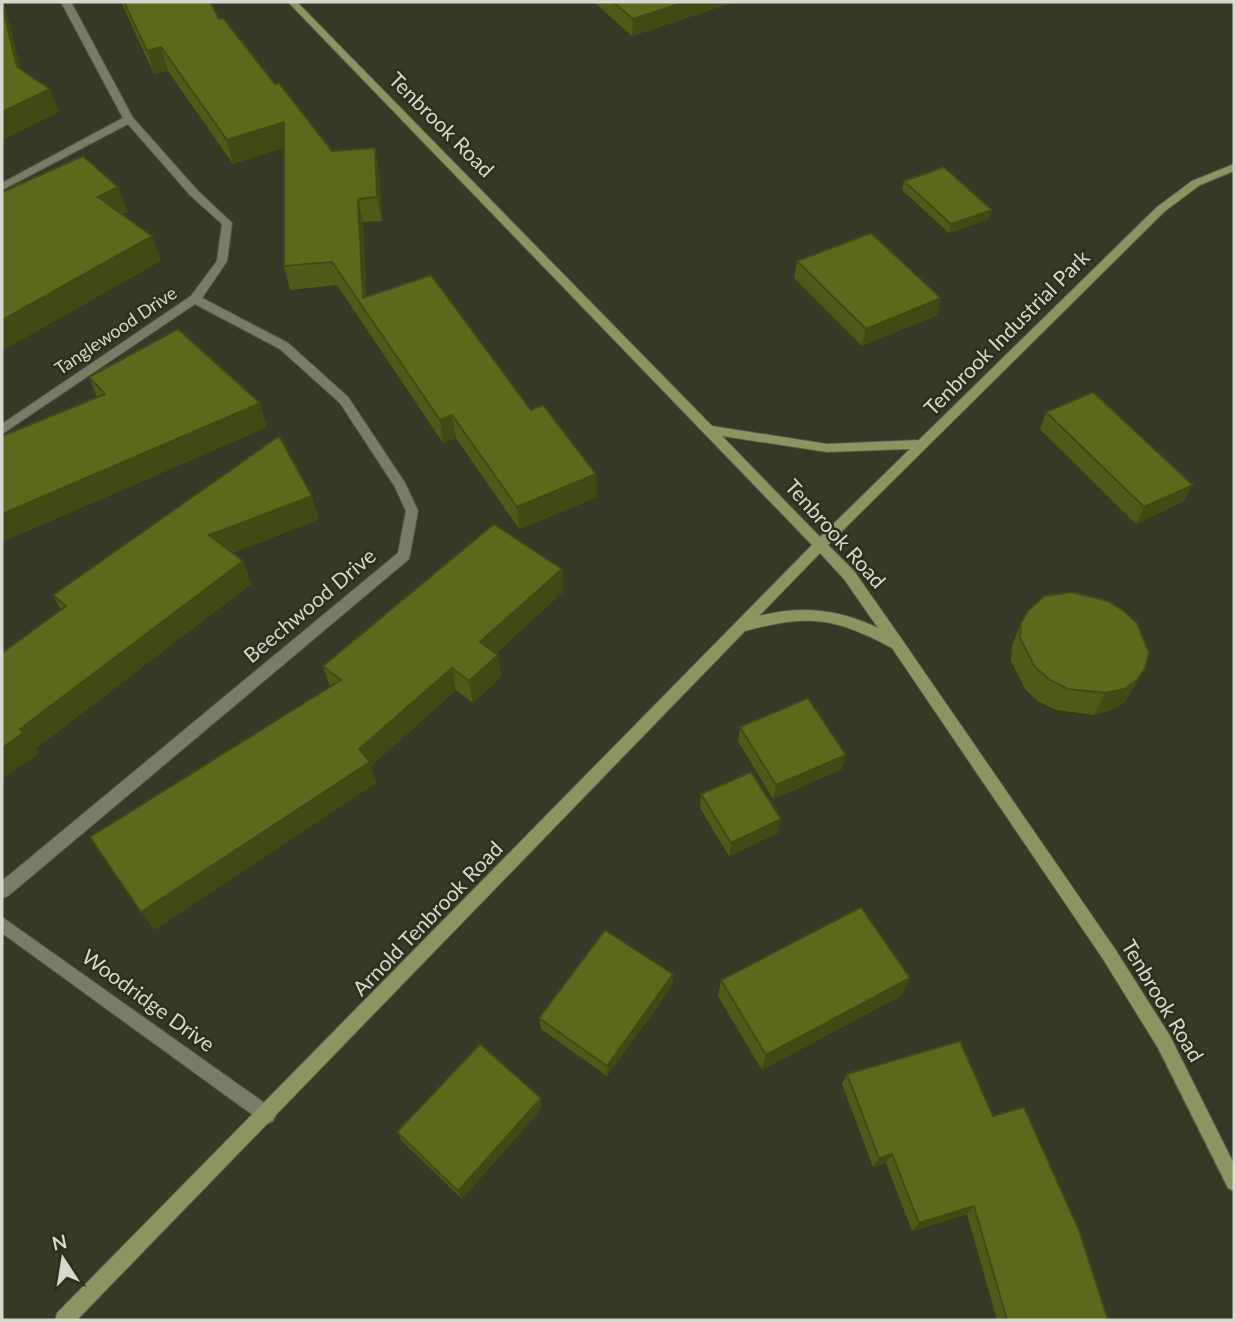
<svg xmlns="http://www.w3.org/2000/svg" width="1236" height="1322" font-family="Lato,sans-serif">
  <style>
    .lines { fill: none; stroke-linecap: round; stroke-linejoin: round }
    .street-casing { stroke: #545847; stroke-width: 2 }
    .secondary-casing { stroke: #545847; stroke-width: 2 }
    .street { fill: #797d68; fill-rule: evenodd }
    .secondary { fill: #8c9461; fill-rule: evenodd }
    .wall { fill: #515919 }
    .shaded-wall { fill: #424914 }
    .building { fill: #5e681d; stroke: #424914; stroke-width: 2 }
    .labels { text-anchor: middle; stroke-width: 5; stroke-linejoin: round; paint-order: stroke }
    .far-street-label { font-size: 18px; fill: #d6d9cd; stroke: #2c2f1c }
    .street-label { font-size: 21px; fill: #d6d9cd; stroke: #2c2f1c }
  </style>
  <rect width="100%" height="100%" fill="#363926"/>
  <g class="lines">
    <g class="street-casing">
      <path id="street" d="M 61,2 L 71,2 L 133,118 L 198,191 L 232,223 L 227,261 L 202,298 L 288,343 L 348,397 L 405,483 L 418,511 L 409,559 L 8,896 L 2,898 L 2,881 L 398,553 L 406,511 L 395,487 L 340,403 L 280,349 L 195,304 L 2,434 L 2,424 L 191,296 L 217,261 L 222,224 L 190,195 L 128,124 L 2,190 L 2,183 L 123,118 Z
        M 2,917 L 273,1109 L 276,1115 L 273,1121 L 267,1124 L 261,1121 L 2,933 Z"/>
    </g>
    <g class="secondary-casing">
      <path id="secondary" d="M 288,2 L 297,2 L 712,426 L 827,444 L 919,440 L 1157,207 L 1192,181 L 1234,164 L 1234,171 L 1200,185 L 1165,211 L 828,545 L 854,571 L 903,641 L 1115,949 L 1170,1036 L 1234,1164 L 1234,1191 L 1228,1188 L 1158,1048 L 1103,959 L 892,648 C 834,617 809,614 745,631 L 77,1320 L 55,1320 L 57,1313 L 812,545 ZM 722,436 L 827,452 L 910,449 L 820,537 ZM 820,553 L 844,579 L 878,628 C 838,609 802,605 759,616 Z"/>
    </g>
    <use href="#street" class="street"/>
    <use href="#secondary" class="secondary"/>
  </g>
  <path class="wall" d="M 121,2 L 210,2 L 219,19 L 332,151 L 379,171 L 382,221 L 363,222 L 366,297 L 531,410 L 596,474 L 597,497 L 519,529 L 456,438 L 443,443 L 337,285 L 290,290 L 284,266 L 284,147 L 233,164 L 168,71 L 154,74 Z
    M 594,2 L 731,2 L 731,3 L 632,36 Z
    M 904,181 L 989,219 L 949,233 L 902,190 Z
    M 797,261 L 937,315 L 862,346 L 794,278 Z
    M 89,377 L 267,427 L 2,542 L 2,436 L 97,397 Z
    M 1046,412 L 1184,501 L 1136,524 L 1040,429 Z
    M 319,519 L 232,553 L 243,561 L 251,584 L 35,749 L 38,754 L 2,778 L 2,653 L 61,610 L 53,595 Z
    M 562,569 L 563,592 L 496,653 L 498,655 L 501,677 L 473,703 L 456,690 L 371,766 L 376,783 L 154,930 L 330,687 L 323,666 Z
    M 1021,623 L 1145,668 L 1125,702 L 1111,710 L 1094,715 L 1057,710 L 1039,702 L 1025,689 L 1011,661 L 1012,646 Z
    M 740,727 L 842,769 L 773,799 L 738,741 Z
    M 701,794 L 778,833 L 729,856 L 700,808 Z
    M 673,974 L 672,986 L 607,1076 L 541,1029 L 539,1018 Z
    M 721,980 L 902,995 L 762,1070 L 718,996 Z
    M 847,1074 L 993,1116 L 1108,1320 L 997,1320 L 967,1214 L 912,1231 L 886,1163 L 873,1167 L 842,1084 Z
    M 542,1108 L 462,1199 L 402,1141 L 397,1132 Z"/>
  <path class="shaded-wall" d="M 2,2 L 4,2 L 26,90 L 17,67 Z
    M 685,2 L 731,2 L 731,3 L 632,36 L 633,19 Z
    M 161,47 L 168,71 L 154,74 L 147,51 Z
    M 50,89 L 59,112 L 2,140 L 2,112 Z
    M 284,122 L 290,146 L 233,164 L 227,140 Z
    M 375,148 L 379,171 L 382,221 L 377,197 Z
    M 118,187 L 128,212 L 107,222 L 98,197 Z
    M 358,199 L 363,222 L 367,314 L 363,298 Z
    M 992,210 L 989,219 L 949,233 L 951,224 Z
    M 152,236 L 161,261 L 2,351 L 2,320 Z
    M 941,298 L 937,315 L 862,346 L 866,329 Z
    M 260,403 L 267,427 L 2,542 L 2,514 Z
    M 452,415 L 456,438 L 443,443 L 440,420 Z
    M 596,474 L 597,497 L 519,529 L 517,507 Z
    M 1193,485 L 1184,501 L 1136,524 L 1144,507 Z
    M 312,496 L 319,519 L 218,558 L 209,535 Z
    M 243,561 L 251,584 L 35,749 L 38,754 L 2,778 L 2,748 L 20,729 Z
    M 562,569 L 563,592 L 483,664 L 480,642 Z
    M 498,655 L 501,677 L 473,703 L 469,681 Z
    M 452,668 L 456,690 L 371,766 L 376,783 L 154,930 L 141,912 L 359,749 Z
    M 1145,668 L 1125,702 L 1111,710 L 1094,715 L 1106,693 Z
    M 846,755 L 842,769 L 773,799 L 776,785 Z
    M 781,819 L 778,833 L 729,856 L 731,843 Z
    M 673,974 L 672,986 L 607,1076 L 607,1066 Z
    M 910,978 L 902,995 L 762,1070 L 766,1055 Z
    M 541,1098 L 542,1108 L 462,1199 L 458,1191 Z
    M 892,1154 L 886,1163 L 873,1167 L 879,1158 Z
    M 974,1206 L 967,1214 L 912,1231 L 919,1223 Z"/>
  <path class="building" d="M 124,2 L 210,2 L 219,19 L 223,18 L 275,84 L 279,83 L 332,151 L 375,148 L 377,197 L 358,199 L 363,298 L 431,275 L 531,410 L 543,405 L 596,474 L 517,507 L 452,415 L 440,420 L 332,262 L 284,266 L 284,122 L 227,140 L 161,47 L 147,51 Z
    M 613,2 L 685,2 L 633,19 Z
    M 2,5 L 17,67 L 50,89 L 2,112 Z
    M 83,156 L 118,187 L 98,197 L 152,236 L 2,320 L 2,192 Z
    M 944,167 L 992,210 L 951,224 L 904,181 Z
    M 871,233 L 941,298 L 866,329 L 797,261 Z
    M 178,329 L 260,403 L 2,514 L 2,436 L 105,394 L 89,377 Z
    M 1093,392 L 1193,485 L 1144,507 L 1046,412 Z
    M 279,436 L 312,496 L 209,535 L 243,561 L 20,729 L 23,733 L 2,748 L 2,653 L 66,606 L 53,595 Z
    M 494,524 L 562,569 L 480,642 L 498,655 L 469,681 L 452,668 L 359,749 L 370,762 L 141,912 L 90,837 L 341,680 L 323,666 Z
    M 1072,592 L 1108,601 L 1124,611 L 1137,623 L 1149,653 L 1145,668 L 1137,680 L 1124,689 L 1106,693 L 1068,689 L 1050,680 L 1035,667 L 1020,638 L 1021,623 L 1028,611 L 1044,596 Z
    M 808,698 L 846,755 L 776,785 L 740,727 Z
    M 751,772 L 781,819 L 731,843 L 701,794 Z
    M 861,907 L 910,978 L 766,1055 L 721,980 Z
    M 605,930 L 673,974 L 607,1066 L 539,1018 Z
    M 960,1041 L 993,1116 L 1024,1107 L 1079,1230 L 1108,1320 L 1007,1320 L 974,1206 L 919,1223 L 892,1154 L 879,1158 L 847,1074 Z
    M 480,1044 L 541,1098 L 458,1191 L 397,1132 Z"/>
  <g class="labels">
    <g class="far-street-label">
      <text transform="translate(116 331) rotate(-34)" y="6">Tanglewood Drive</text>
    </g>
    <g class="street-label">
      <text transform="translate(441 125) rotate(45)" y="7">Tenbrook Road</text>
      <text transform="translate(1007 333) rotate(-45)" y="7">Tenbrook Industrial Park</text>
      <text transform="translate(835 534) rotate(48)" y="7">Tenbrook Road</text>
      <text transform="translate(310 606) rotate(-40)" y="7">Beechwood Drive</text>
      <text transform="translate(428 919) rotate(-46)" y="7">Arnold Tenbrook Road</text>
      <text transform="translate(148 1001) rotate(36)" y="7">Woodridge Drive</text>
      <text transform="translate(1162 1001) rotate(59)" y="7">Tenbrook Road</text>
    </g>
  </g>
  <rect width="1236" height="1322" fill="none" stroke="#d6d9cd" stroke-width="7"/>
  <g transform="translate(63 1259) rotate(348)" stroke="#2c2f1c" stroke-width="5" paint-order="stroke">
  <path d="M0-5L12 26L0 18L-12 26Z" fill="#d6d9cd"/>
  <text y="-10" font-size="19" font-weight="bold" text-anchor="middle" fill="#d6d9cd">N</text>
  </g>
</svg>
